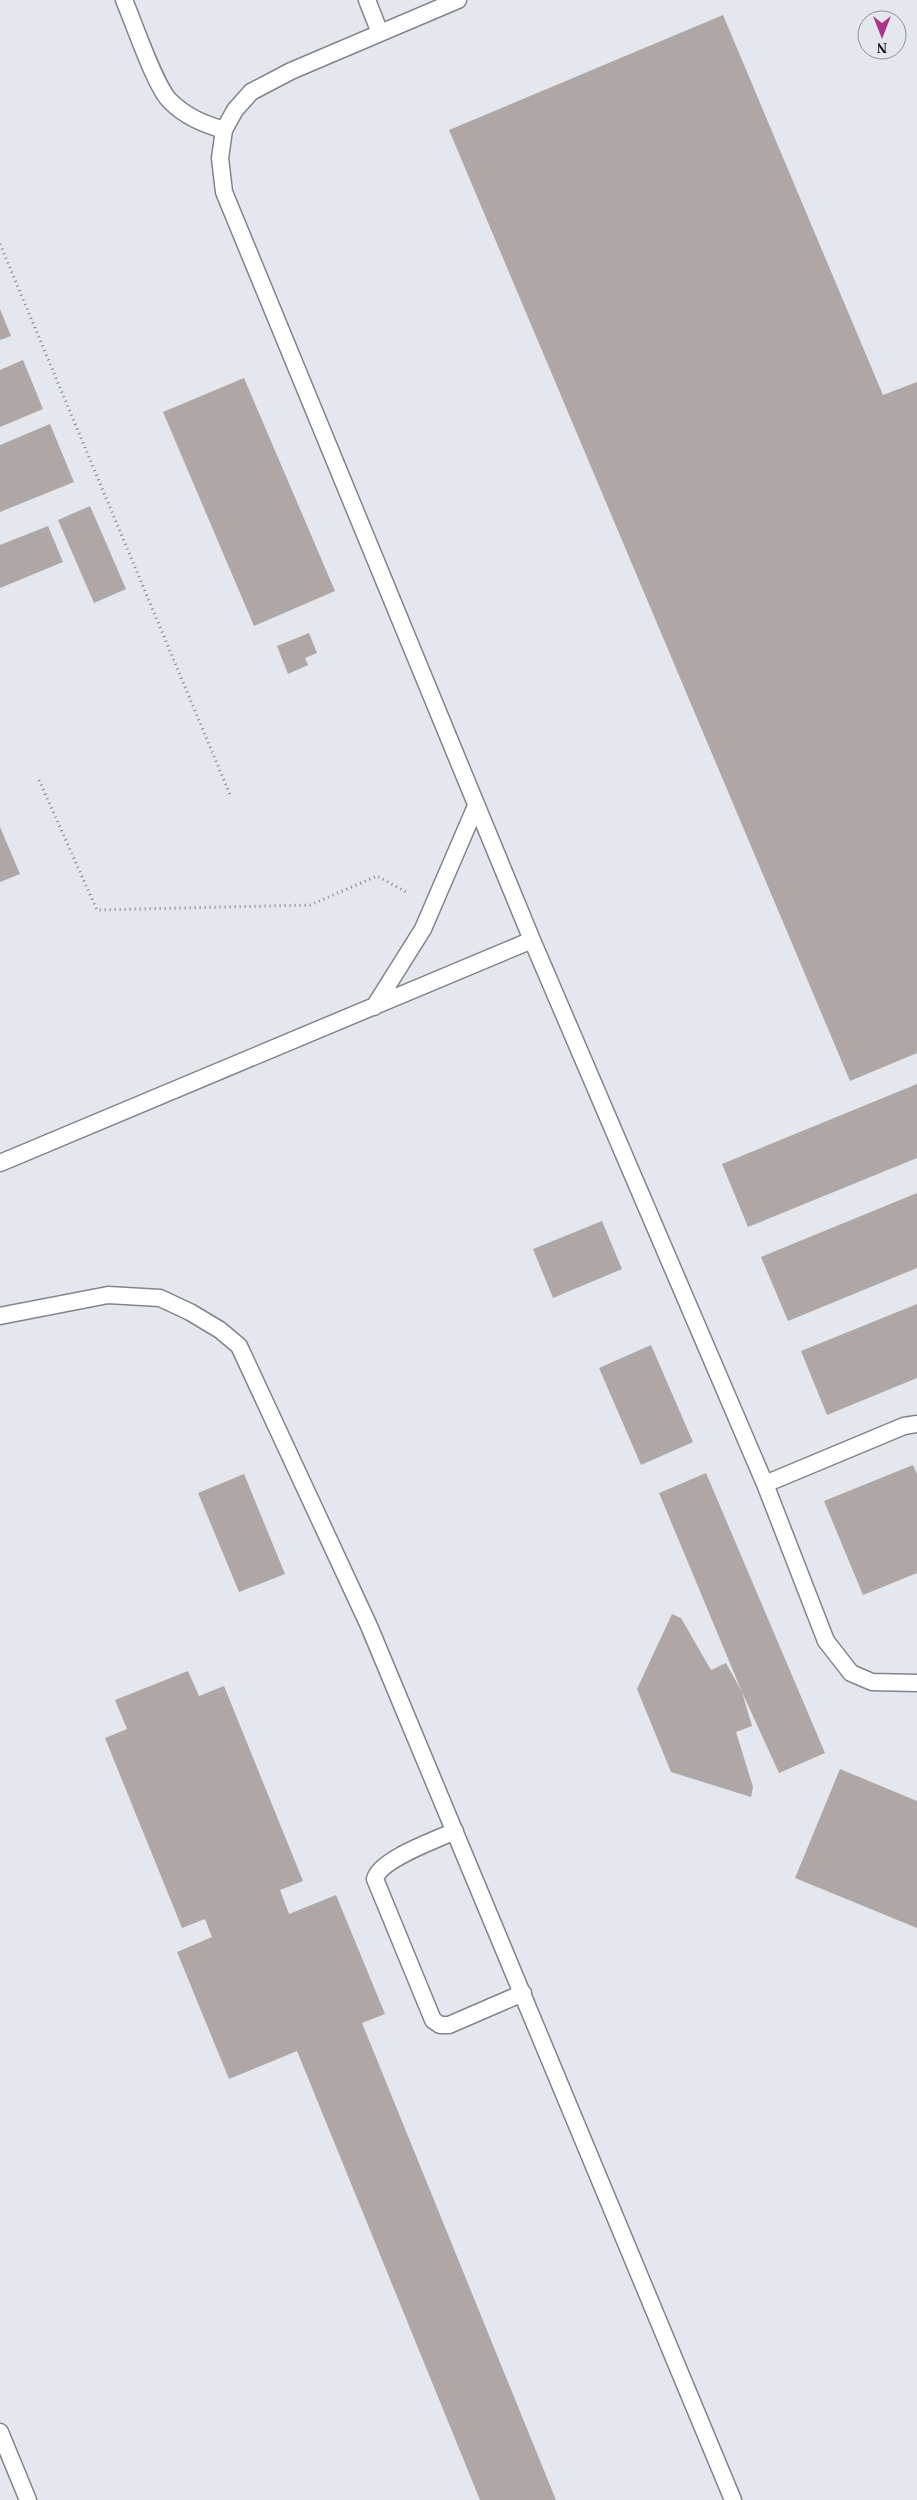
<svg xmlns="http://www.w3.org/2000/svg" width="917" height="2500" font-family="'Times New Roman',serif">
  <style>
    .building { fill: #aea7a6 }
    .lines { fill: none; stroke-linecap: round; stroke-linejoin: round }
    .service-casing { stroke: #818489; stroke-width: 19 }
    .path { stroke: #808286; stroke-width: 3; stroke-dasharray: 1 4; stroke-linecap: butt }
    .service { stroke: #fff; stroke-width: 16 }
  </style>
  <rect width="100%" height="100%" fill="#e4e7ed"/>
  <path class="building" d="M 723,15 L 883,395 L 917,382 L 917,1053 L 850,1081 L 449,130 Z
    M 0,309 L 11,336 L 0,340 Z
    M 23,360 L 43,409 L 0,427 L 0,370 Z
    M 244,378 L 335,591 L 254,626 L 163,412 Z
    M 50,424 L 74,482 L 0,512 L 0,445 Z
    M 90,506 L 126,589 L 94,603 L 58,520 Z
    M 48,526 L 63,562 L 0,588 L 0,545 Z
    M 309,633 L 317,653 L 305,658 L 308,665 L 288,674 L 277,646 Z
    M 0,827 L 20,874 L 0,882 Z
    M 917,1084 L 917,1158 L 748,1227 L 722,1164 Z
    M 917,1193 L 917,1268 L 788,1321 L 761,1257 Z
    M 602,1221 L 622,1269 L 553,1298 L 533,1249 Z
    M 917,1304 L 917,1378 L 827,1415 L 801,1351 Z
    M 651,1345 L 693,1442 L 641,1465 L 599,1368 Z
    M 913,1465 L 917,1474 L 917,1573 L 863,1595 L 824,1501 Z
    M 706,1473 L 825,1753 L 779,1773 L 742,1692 L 752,1726 L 736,1732 L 753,1787 L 751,1797 L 671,1772 L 637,1689 L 672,1614 L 681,1618 L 711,1670 L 726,1663 L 742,1692 L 659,1493 Z
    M 244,1474 L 285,1574 L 239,1592 L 198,1493 Z
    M 188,1671 L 199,1696 L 224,1686 L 303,1881 L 280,1890 L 289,1914 L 336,1895 L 385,2014 L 362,2023 L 556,2500 L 480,2500 L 297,2051 L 229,2079 L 177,1952 L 212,1937 L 205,1919 L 182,1928 L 105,1738 L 127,1729 L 115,1700 Z
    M 840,1769 L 917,1801 L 917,1928 L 795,1878 Z"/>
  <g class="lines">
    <g class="service-casing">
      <path id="service" d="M 124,0 C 134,23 155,86 170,101 C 186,117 204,124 224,130
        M 367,0 L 380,33
        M 458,0 L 291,71 L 251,92 L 235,110 L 224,130 L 220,158 L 224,192 L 532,940 L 765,1484 L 826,1641 L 851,1673 L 872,1682 L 917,1683
        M 374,1007 L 423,929 L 476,806
        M 0,1163 L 532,940
        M 0,1316 L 108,1295 L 160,1298 L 190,1312 L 220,1330 L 239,1346 L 369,1626 L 733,2500
        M 765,1484 L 904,1426 L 917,1424
        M 455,1831 C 436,1840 380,1859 375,1879 L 433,2020 L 440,2025 L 449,2025 L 523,1993
        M 0,2432 L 28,2500"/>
    </g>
    <path class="path" d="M 0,244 L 231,797
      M 39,780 L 97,910 L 310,905 L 377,876 L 408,893"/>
    <use href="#service" class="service"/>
  </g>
  <g transform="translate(882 35) rotate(180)"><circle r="24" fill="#e4e7ed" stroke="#8e9094"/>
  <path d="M0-4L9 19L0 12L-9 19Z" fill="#ac3387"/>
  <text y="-8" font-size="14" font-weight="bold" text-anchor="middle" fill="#0c0d0f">N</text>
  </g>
</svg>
